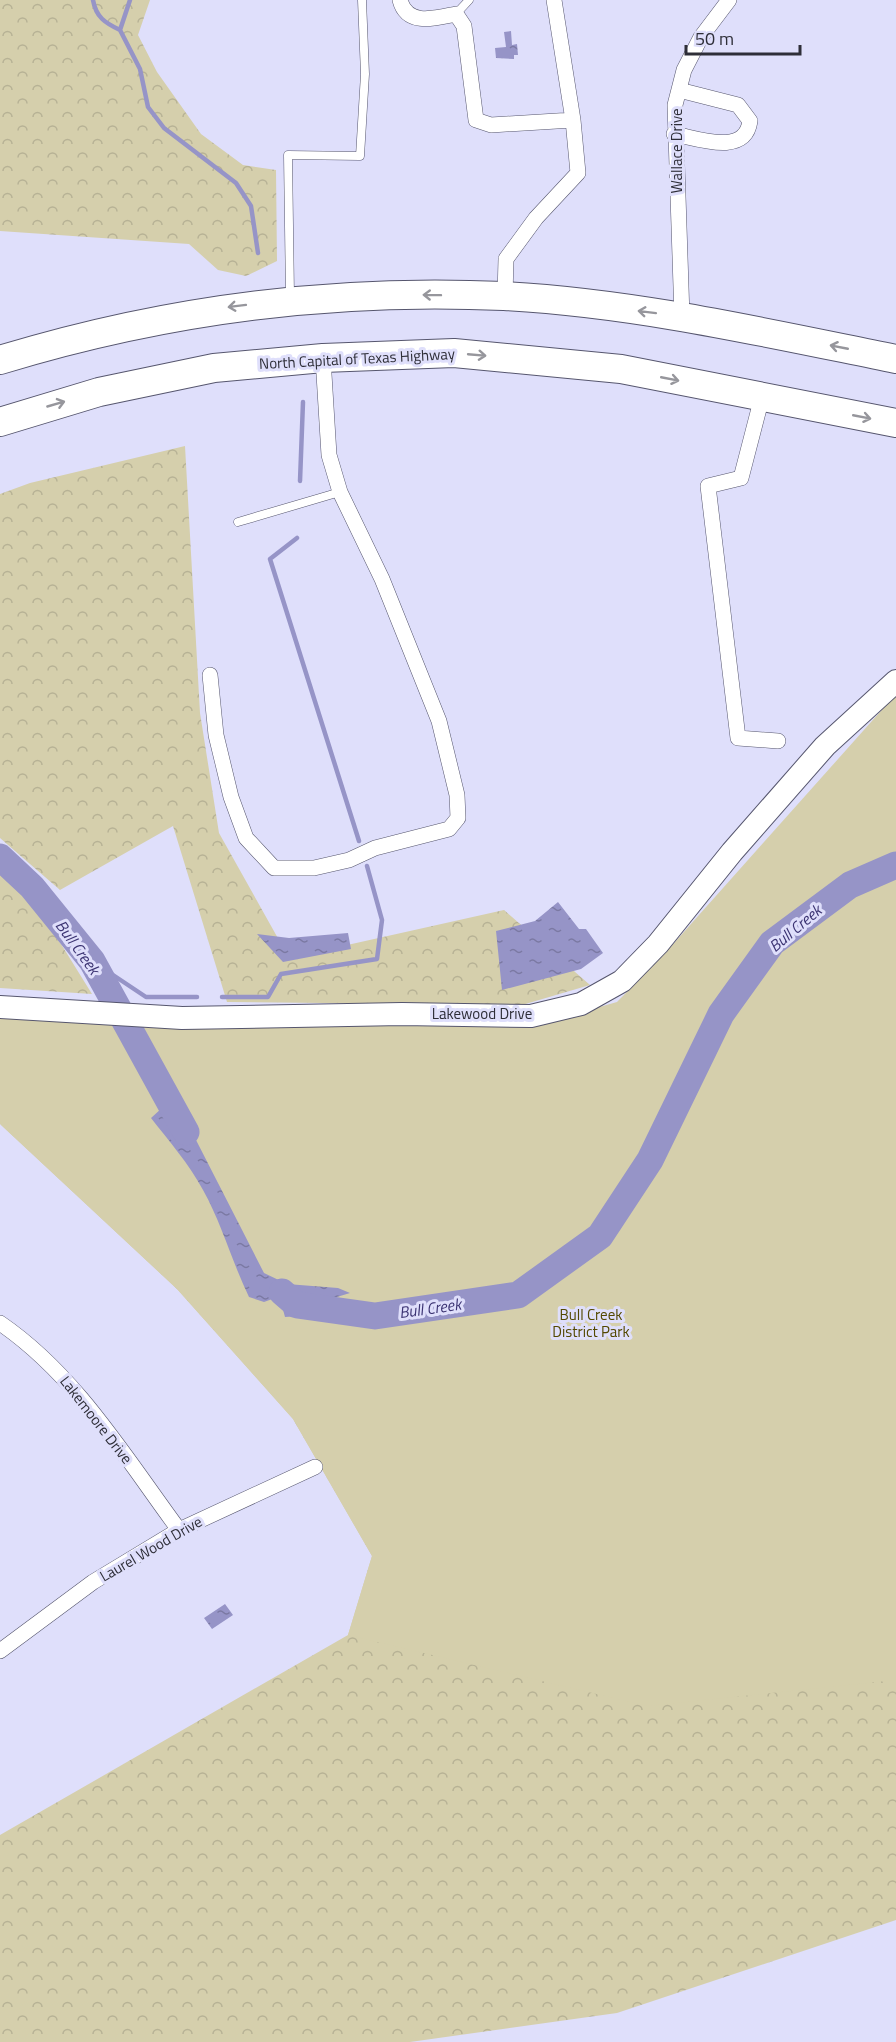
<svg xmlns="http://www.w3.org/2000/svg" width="896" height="2042" font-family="'Titillium Web',sans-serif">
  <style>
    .forest { fill: url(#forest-crowns) }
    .park { fill: #d5cfac }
    .water { fill: url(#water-ripples) }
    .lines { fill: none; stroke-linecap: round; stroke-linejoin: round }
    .stream { stroke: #9694c7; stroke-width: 4.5 }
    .river { stroke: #9694c7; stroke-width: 27 }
    .lane-casing { stroke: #56566e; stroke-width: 9 }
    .street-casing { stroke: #56566e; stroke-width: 16 }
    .secondary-casing { stroke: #56566e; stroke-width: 24 }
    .highway-casing { stroke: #56566e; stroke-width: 30 }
    .lane { stroke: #fff; stroke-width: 8 }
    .street { stroke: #fff; stroke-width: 15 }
    .secondary { stroke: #fff; stroke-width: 22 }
    .highway { stroke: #fff; stroke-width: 28 }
    .oneway { stroke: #96969c }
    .labels { text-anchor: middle; stroke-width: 6; stroke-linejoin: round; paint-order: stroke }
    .street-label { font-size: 15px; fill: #2e2e38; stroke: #dfdffb }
    .park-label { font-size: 15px; fill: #534800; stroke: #dfdffb }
    .water-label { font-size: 16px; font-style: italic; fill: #3b3372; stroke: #dfdffb }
  </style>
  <defs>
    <pattern id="forest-crowns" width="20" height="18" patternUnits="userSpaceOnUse" patternTransform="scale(1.5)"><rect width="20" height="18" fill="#d5cfac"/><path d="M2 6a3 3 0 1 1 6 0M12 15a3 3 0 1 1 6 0" fill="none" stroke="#b7b295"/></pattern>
    <pattern id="water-ripples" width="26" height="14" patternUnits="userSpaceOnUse" patternTransform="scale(1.5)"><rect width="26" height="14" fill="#9694c7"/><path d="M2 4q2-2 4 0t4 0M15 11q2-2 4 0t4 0" fill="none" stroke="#7b79a3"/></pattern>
  </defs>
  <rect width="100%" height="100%" fill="#dfdffb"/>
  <path class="forest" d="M 0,0 L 150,0 L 138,35 L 157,72 L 201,134 L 243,165 L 276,170 L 277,261 L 246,276 L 218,270 L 189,244 L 0,231 Z
    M 185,446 L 200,713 L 219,833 L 289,958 L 504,910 L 590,985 L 522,1005 L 227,1002 L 173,826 L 60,890 L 0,838 L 0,494 L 30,483 Z
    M 0,865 L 61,944 L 92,994 L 0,988 Z
    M 896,878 L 896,1920 L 617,2013 L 410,2042 L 0,2042 L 0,1835 L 348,1635 L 372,1556 L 293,1419 L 177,1289 L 0,1124 L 216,1225 Z"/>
  <path class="park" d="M 896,694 L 896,1680 L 647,1706 L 348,1635 L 372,1556 L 293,1419 L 177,1289 L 0,1124 L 0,1018 L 191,1029 L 547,1022 L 617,1002 L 666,952 Z"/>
  <path class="water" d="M 511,31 L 512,45 L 517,44 L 518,55 L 514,55 L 514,59 L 496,58 L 495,48 L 506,47 L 504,32 Z
    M 558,902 L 579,929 L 586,929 L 603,953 L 581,969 L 502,990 L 496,931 L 535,921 Z
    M 348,933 L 351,949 L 283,962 L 257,934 L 289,938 Z
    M 174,1097 L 264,1273 L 287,1284 L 338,1288 L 350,1293 L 327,1300 L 302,1316 L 285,1317 L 282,1306 L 275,1298 L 264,1302 L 249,1297 C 232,1262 222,1224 203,1190 C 189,1164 169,1141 151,1118 Z
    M 225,1604 L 233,1615 L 212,1629 L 204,1618 Z"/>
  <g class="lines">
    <path class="stream" d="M 93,0 C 96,17 105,23 120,30
      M 130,0 L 120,30 L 140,69 L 148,107 L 164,128 L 236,183 L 251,206 L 258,253
      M 300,481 L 303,402
      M 297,538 L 270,559 L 359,841
      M 92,961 L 146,997 L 197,997
      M 222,997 L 268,997 L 281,974 L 377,959 L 382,920 L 367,866"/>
    <path class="river" d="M 0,857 L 32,887 L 92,961 L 186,1132
      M 282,1292 L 297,1305 L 375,1316 L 518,1295 L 600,1236 L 650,1160 L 721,1014 L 772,943 L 850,885 L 896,865"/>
    <g class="lane-casing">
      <path id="lane" d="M 456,14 L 469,0
        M 290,296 L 288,155 L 360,156 L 365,74 L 362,0
        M 238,522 L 340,492"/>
    </g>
    <g class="street-casing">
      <path id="street" d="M 400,0 C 407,27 436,18 456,14 L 464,26 L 476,120 L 491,125 L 573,120
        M 674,134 C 697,138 745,157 750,121 L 738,105 L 679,90
        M 505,296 L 506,259 L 536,218 L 578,173 L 573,120 L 554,0
        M 682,317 L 675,105 L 684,70 L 701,37 L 729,0
        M 762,397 L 741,478 L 708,486 L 738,738 L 778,741
        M 210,675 L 216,735 L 231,797 L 246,838 L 274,868 L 314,868 L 349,860 L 375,848 L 449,829 L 458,818 L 457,795 L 439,721 L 382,579 L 340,492 L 329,455 L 323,358
        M 0,1323 C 76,1375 125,1457 179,1530
        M 0,1651 L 93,1582 L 179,1530 L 315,1467"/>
    </g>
    <g class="secondary-casing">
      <path id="secondary" d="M 0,1007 L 182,1018 L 402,1014 L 531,1016 L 581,1004 L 622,981 L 658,944 L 732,852 L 825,746 L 896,681"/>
    </g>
    <g class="highway-casing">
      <path id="highway" d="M 0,360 C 164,310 333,288 504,296 C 636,303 767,333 896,359
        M 0,422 L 99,392 L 214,368 L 323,358 L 454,353 L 621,369 L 896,423"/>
    </g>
    <use href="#lane" class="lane"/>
    <use href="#street" class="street"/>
    <use href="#secondary" class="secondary"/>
    <use href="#highway" class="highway"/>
  </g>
  <defs><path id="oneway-shaft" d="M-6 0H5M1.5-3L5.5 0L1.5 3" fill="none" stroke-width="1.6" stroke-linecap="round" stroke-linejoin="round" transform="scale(1.5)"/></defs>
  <g class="oneway">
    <use href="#oneway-shaft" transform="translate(432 295) rotate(-179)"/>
    <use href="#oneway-shaft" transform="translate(237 306) rotate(173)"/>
    <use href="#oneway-shaft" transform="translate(647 312) rotate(-173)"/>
    <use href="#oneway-shaft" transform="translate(839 347) rotate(-169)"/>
    <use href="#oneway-shaft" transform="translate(477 355) rotate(5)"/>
    <use href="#oneway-shaft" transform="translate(670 379) rotate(11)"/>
    <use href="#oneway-shaft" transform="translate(56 404) rotate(-16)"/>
    <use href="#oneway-shaft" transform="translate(862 417) rotate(11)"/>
  </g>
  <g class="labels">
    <g class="street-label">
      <text transform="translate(677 151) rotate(-90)" y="5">Wallace Drive</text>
      <text transform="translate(357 359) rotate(-3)" y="5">North Capital of Texas Highway</text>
      <text x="482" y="1019">Lakewood Drive</text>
      <text transform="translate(96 1420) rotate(52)" y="5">Lakemoore Drive</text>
      <text transform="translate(151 1549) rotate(-30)" y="5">Laurel Wood Drive</text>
    </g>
    <g class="park-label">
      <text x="591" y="1320">Bull Creek<tspan x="591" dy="17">District Park</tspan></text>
    </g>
    <g class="water-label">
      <text transform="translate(795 928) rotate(-40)" y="6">Bull Creek</text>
      <text transform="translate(78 947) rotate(54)" y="6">Bull Creek</text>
      <text transform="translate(430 1308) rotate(-8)" y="6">Bull Creek</text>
    </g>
  </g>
  <path d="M686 45v9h114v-9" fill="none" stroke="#2e2e38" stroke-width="3"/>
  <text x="695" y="45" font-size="18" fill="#2e2e38" stroke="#dfdffb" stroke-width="4.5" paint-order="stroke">50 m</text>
</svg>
